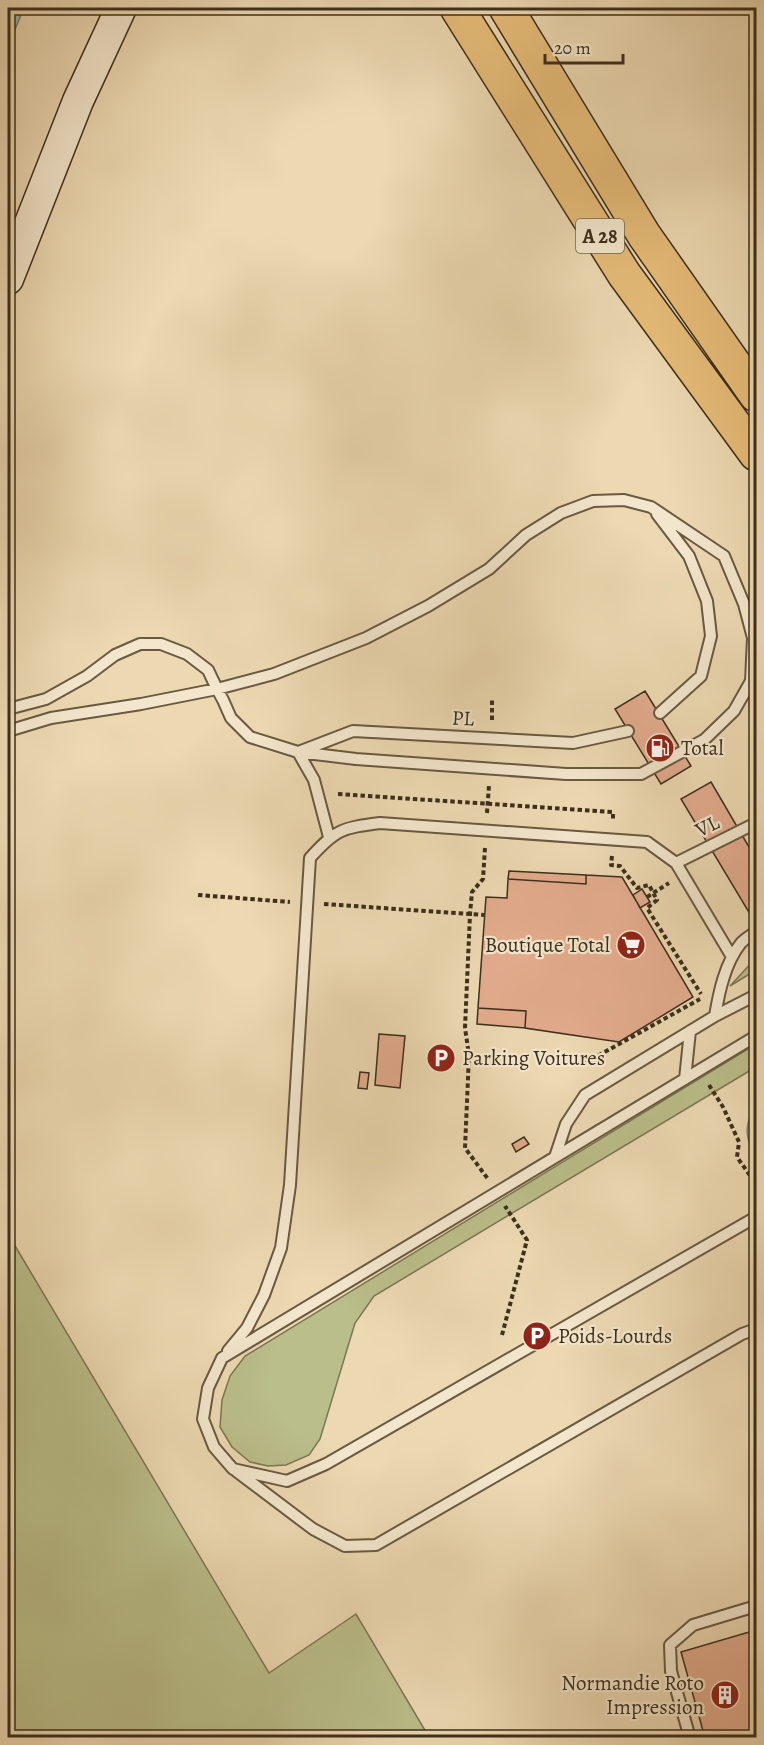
<svg xmlns="http://www.w3.org/2000/svg" width="764" height="1745" font-family="Alegreya,serif">
  <style>
    .green { fill: #babe8a; stroke: #7c7653; stroke-width: 1.5 }
    .water { fill: #9cb8b6; stroke: #768178; stroke-width: 1.5 }
    .building { fill: #e2ab8d; stroke: #3d2f1c; stroke-width: 1.5 }
    .lines { fill: none; stroke-linecap: round; stroke-linejoin: round }
    .service-casing { stroke: #695941; stroke-width: 14 }
    .secondary-casing { stroke: #3d2f1c; stroke-width: 33 }
    .motorway-casing { stroke: #3d2f1c; stroke-width: 36 }
    .path { stroke: #3d2f1c; stroke-width: 4; stroke-dasharray: 4.5 3; stroke-linecap: butt }
    .service { stroke: #f3e6cc; stroke-width: 10 }
    .secondary { stroke: #f3e6cc; stroke-width: 30 }
    .motorway { stroke: #e6bc78; stroke-width: 33 }
    .labels { text-anchor: middle; stroke-width: 4.5; stroke-linejoin: round; paint-order: stroke }
    .shield { fill: #f3e6cc; stroke: #746651; stroke-width: 1.5 }
    .shield-label { font-size: 20px; font-weight: bold; fill: #3d2f1c }
    .street-label { font-size: 21px; fill: #3d2f1c; stroke: #f3e6cc }
    .poi-label { font-size: 21px; fill: #3d2f1c; stroke: #f3e6cc; text-anchor: start }
  </style>
  <rect width="100%" height="100%" fill="#ecd8b1"/>
  <filter id="stains"><feTurbulence type="fractalNoise" baseFrequency=".00333" numOctaves="4"/><feColorMatrix values="0 0 0 0 .2 0 0 0 0 .09 0 0 0 0 .02 0 0 0 .5 -.17"/></filter>
  <radialGradient id="worn" r=".72"><stop offset=".6" stop-color="#630" stop-opacity="0"/><stop offset="1" stop-color="#630" stop-opacity=".3"/></radialGradient>
  <path class="green" d="M 756,958 L 756,970 L 730,986 Z
    M 756,1044 L 756,1067 L 374,1296 L 355,1323 L 320,1439 L 309,1455 L 286,1465 L 268,1466 L 250,1462 L 232,1447 L 220,1427 L 222,1400 L 230,1376 L 245,1356 Z
    M 8,1234 L 269,1673 L 356,1614 L 429,1737 L 8,1737 Z"/>
  <path class="water" d="M 8,8 L 24,8 L 8,46 Z
    M 756,1107 L 756,1163 C 748,1142 741,1126 756,1107 Z"/>
  <path class="building" d="M 645,691 L 691,766 L 661,784 L 615,709 Z
    M 711,782 L 756,859 L 756,924 L 681,799 Z
    M 509,871 L 586,875 L 586,884 L 508,879 Z
    M 586,875 L 622,877 L 693,997 L 619,1042 L 525,1028 L 526,1011 L 478,1008 L 486,897 L 507,898 L 508,879 L 586,884 Z
    M 642,889 L 650,902 L 640,908 L 633,895 Z
    M 478,1008 L 526,1011 L 525,1028 L 477,1024 Z
    M 379,1034 L 405,1036 L 400,1088 L 375,1085 Z
    M 360,1072 L 369,1073 L 367,1089 L 358,1088 Z
    M 524,1137 L 529,1144 L 516,1152 L 512,1144 Z
    M 756,1630 L 756,1738 L 705,1738 L 681,1652 Z"/>
  <g class="lines">
    <g class="service-casing">
      <path id="service" d="M 657,514 L 689,556 L 707,601 L 711,636 L 701,676 L 660,713
        M 8,709 L 46,699 L 87,676 L 115,655 L 140,644 L 161,644 L 187,654 L 208,670 L 217,689 L 223,700 L 231,718 L 250,737 L 298,752 L 356,759 L 566,774 L 641,774 L 704,740 L 734,711 L 751,681 L 753,638 L 744,604 L 724,556 L 651,507 L 624,500 L 593,501 L 561,513 L 526,535 L 489,569 L 428,606 L 366,638 L 274,674 L 217,689 L 141,704 L 51,718 L 8,731
        M 301,751 L 353,731 L 573,743 L 628,731
        M 298,752 L 314,780 L 329,837
        M 676,863 L 756,823
        M 715,1016 L 756,995
        M 756,1036 L 222,1358 L 208,1388 L 203,1419 L 214,1447 L 233,1469 L 287,1481 L 326,1464 L 756,1217
        M 685,1079 L 690,1031
        M 555,1157 L 566,1124 L 585,1095 L 715,1016 C 719,992 725,963 741,943 C 745,939 751,935 756,932
        M 228,1351 L 247,1328 L 264,1295 L 281,1248 L 290,1185 L 310,858 C 336,829 342,828 380,823 L 647,842 L 676,863 L 732,957
        M 236,1471 L 313,1529 L 345,1546 L 376,1545 L 742,1334 L 756,1329
        M 690,1738 L 671,1671 L 670,1645 L 693,1625 L 756,1606"/>
    </g>
    <g class="secondary-casing">
      <path id="secondary" d="M 8,279 L 78,101 L 121,8"/>
    </g>
    <g class="motorway-casing">
      <path id="motorway" d="M 457,8 L 624,274 L 756,454
        M 506,8 L 644,235 L 756,395"/>
    </g>
    <path class="path" d="M 492,720 L 492,700
      M 338,794 L 613,812 L 613,821
      M 487,813 L 489,785
      M 485,848 L 483,879 L 472,892 L 470,914 L 465,1028 L 469,1055 L 465,1148 L 488,1179
      M 612,856 L 611,865 L 620,866 L 637,888 L 649,885 L 657,900 L 647,908 L 701,994
      M 198,895 L 290,902
      M 647,897 L 669,883
      M 324,904 L 484,915
      M 585,1063 L 700,999
      M 709,1085 L 723,1107 L 739,1142 L 737,1157 L 756,1184
      M 502,1335 L 527,1240 L 505,1206"/>
    <use href="#service" class="service"/>
    <use href="#secondary" class="secondary"/>
    <use href="#motorway" class="motorway"/>
  </g>
  <defs>
    <g id="fuel-disc" transform="scale(1.5)"><circle r="9.5" fill="#8f2418" stroke="#f3e6cc"/><path d="M-5.5-6h7V0h2V4h1.3V-2.5L3-4.5l.8-.8L6-3V5H2.5V1h-1V6h-7ZM-4.2-4.7v3.2H.2V-4.7Z" fill="#fff"/></g>
    <g id="supermarket-disc" transform="scale(1.5)"><circle r="9.5" fill="#8f2418" stroke="#f3e6cc"/><path d="M-6-5.5h2.5l.6 2H6L4.5 2H-2.5L-4.4-4H-6ZM-1.5 3.2a1.3 1.3 0 1 0 .1 0ZM3 3.2a1.3 1.3 0 1 0 .1 0Z" fill="#fff"/></g>
    <g id="parking-disc" transform="scale(1.5)"><circle r="9.5" fill="#8f2418" stroke="#f3e6cc"/><path d="M-3.5-5.5H1a3.5 3.5 0 0 1 0 7H-1V5.5H-3.5ZM-1-3.4V-.6H.8a1.4 1.4 0 0 0 0-2.8Z" fill="#fff"/></g>
    <g id="building-disc" transform="scale(1.5)"><circle r="9.5" fill="#8f2418" stroke="#f3e6cc"/><path d="M-4-6H4V6H1V3H-1V6H-4ZM-2.5-4.3h1.7v1.8h-1.7ZM.8-4.3h1.7v1.8H.8ZM-2.5-1h1.7V.8h-1.7ZM.8-1h1.7V.8H.8Z" fill="#fff"/></g>
  </defs>
  <g fill-rule="evenodd">
    <use href="#fuel-disc" x="660" y="748"/>
    <use href="#supermarket-disc" x="631" y="945"/>
    <use href="#parking-disc" x="441" y="1058"/>
    <use href="#parking-disc" x="537" y="1336"/>
    <use href="#building-disc" x="725" y="1695"/>
  </g>
  <g class="labels">
    <rect class="shield" x="576" y="219" width="48" height="34" rx="4.5"/>
    <g class="shield-label">
      <text x="600" y="243">A 28</text>
    </g>
    <g class="street-label">
      <text transform="translate(463 718) rotate(3)" y="7">PL</text>
      <text transform="translate(707 826) rotate(-27)" y="7">VL</text>
    </g>
    <g class="poi-label">
      <text x="681" y="755">Total</text>
      <text x="610" y="952" text-anchor="end">Boutique Total</text>
      <text x="462" y="1065">Parking Voitures</text>
      <text x="558" y="1343">Poids-Lourds</text>
      <text x="704" y="1690" text-anchor="end">Normandie Roto<tspan x="704" dy="24">Impression</tspan></text>
    </g>
  </g>
  <rect width="764" height="1745" fill="none" stroke="#ecd8b1" stroke-width="30"/>
  <rect x="9" y="9" width="746" height="1727" fill="none" stroke="#3d2f1c" stroke-width="3"/>
  <rect x="15" y="15" width="734" height="1715" fill="none" stroke="#3d2f1c" stroke-width="1.5"/>
  <path d="M545 54v9h78v-9" fill="none" stroke="#3d2f1c" stroke-width="3"/>
  <text x="554" y="54" font-size="18" fill="#3d2f1c" stroke="#f3e6cc" stroke-width="4.5" paint-order="stroke">20 m</text>
  <rect width="100%" height="100%" filter="url(#stains)"/>
  <rect width="100%" height="100%" fill="url(#worn)"/>
</svg>
